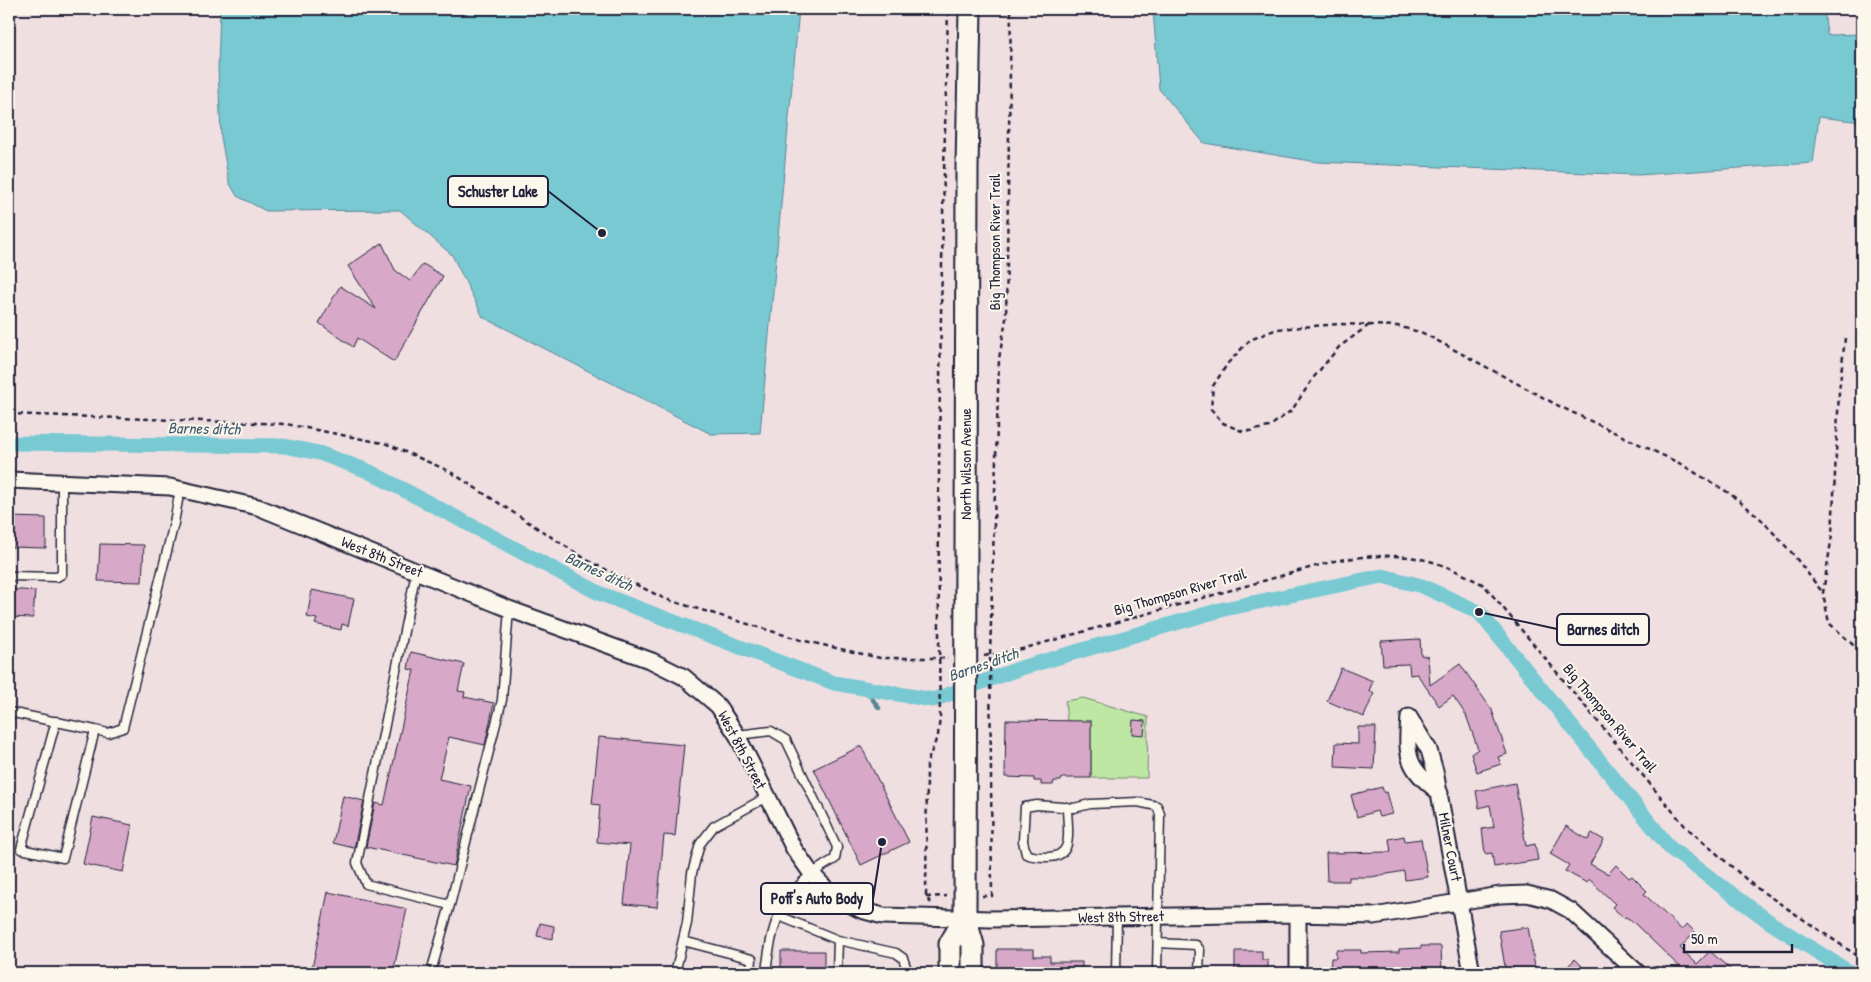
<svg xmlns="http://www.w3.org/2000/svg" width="1871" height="982" font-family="'Patrick Hand',sans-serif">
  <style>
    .green { fill: #bde7a3; stroke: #70846f }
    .water { fill: #79c9d3; stroke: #568696 }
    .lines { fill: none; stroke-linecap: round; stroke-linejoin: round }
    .stream { stroke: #568696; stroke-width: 4.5 }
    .canal { stroke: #79c9d3; stroke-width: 15 }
    .building { fill: #d7a8c8; stroke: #22223b }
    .service-casing { stroke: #22223b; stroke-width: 11 }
    .minor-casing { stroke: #22223b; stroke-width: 19 }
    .secondary-casing { stroke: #22223b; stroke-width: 25 }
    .path { stroke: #22223b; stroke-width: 2.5; stroke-dasharray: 5 4; stroke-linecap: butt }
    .service { stroke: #fbf7ec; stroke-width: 8 }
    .minor { stroke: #fbf7ec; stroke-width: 15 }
    .secondary { stroke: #fbf7ec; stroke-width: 21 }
    .labels { text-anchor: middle; stroke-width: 4; stroke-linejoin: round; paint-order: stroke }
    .street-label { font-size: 15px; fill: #22223b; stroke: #fbf7ec }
    .water-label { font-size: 16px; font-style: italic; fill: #405c70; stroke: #fbf7ec }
    .leader { fill: none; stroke: #22223b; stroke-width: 2 }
    .callout-dot { fill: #22223b; stroke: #fbf7ec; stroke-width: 2 }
    .callout { fill: #fbf7ec; stroke: #22223b; stroke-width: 2 }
    .callout-label { font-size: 16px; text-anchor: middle; font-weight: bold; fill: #22223b }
  </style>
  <rect width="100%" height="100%" fill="#f0dfe1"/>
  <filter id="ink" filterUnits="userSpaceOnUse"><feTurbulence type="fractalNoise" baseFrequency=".02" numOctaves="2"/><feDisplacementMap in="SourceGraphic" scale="10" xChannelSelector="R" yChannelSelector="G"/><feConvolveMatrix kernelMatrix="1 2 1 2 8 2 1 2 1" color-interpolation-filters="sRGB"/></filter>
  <g filter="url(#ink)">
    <path class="green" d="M 1083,698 L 1148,717 L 1147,778 L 1091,778 L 1091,722 L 1067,721 L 1065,701 Z"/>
    <path class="water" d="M 220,9 L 799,9 L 760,433 L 711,434 L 483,317 L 452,255 L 400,210 L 266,211 L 237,196 L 229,182 L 221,137 L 218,67 Z
      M 1153,9 L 1824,9 L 1827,35 L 1862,34 L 1862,122 L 1819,117 L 1813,163 L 1638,175 L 1317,162 L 1204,143 L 1159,89 Z"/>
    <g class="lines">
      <path class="stream" d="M 865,689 L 879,708"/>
      <path class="canal" d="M 9,443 L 284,446 L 319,453 L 368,471 L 601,594 L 834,683 L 933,700 L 1021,668 L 1224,609 L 1382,576 L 1422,586 L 1479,612 L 1670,848 L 1771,923 L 1851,973"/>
    </g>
    <path class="building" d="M 382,243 L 395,270 L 410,281 L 423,264 L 443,276 L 394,362 L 357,338 L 353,347 L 319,323 L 340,286 L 376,309 L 348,266 Z
      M 9,517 L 46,518 L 46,548 L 9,547 Z
      M 100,544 L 144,545 L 142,582 L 98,581 Z
      M 9,589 L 35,591 L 33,618 L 9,617 Z
      M 312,590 L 354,599 L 348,626 L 342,624 L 341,630 L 315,624 L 317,619 L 307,617 Z
      M 1420,639 L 1421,655 L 1428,657 L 1430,685 L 1460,664 L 1492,710 L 1507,754 L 1498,757 L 1501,764 L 1477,772 L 1471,754 L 1478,749 L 1466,715 L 1453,696 L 1439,706 L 1417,674 L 1410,675 L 1409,664 L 1383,665 L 1381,641 Z
      M 411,652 L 464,664 L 458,691 L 465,692 L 464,697 L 494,703 L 485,745 L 449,737 L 439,779 L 471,786 L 454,866 L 366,847 L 375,803 L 384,805 L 414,670 L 408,669 Z
      M 1341,668 L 1373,681 L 1369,691 L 1374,693 L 1364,717 L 1327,701 Z
      M 1006,720 L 1091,721 L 1091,778 L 1062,778 L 1061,781 L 1054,781 L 1053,785 L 1041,785 L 1041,781 L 1034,781 L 1034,778 L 1005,777 Z
      M 1133,720 L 1145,721 L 1144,735 L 1132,734 Z
      M 1358,727 L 1376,727 L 1374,769 L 1335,767 L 1336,743 L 1358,744 Z
      M 599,737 L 684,745 L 675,836 L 664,835 L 657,907 L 624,904 L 630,845 L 597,842 L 600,805 L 592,804 Z
      M 861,746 L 909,842 L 861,865 L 814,769 Z
      M 1515,783 L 1526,846 L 1535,844 L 1538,860 L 1494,867 L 1492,853 L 1485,854 L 1482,829 L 1494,827 L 1490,805 L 1479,808 L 1476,791 Z
      M 1382,787 L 1384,793 L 1386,792 L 1392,814 L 1379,817 L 1377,811 L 1357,817 L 1351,795 Z
      M 343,796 L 364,801 L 354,848 L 333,843 Z
      M 93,817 L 132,825 L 123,872 L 83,864 Z
      M 1566,826 L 1588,840 L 1592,833 L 1604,840 L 1590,864 L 1608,874 L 1616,865 L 1629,878 L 1632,876 L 1647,891 L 1644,894 L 1682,930 L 1687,924 L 1695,932 L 1680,948 L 1697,964 L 1710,951 L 1734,973 L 1686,973 L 1632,921 L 1626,917 L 1624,918 L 1612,907 L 1615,904 L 1589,879 L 1587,883 L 1565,871 L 1569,865 L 1550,854 Z
      M 1404,836 L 1405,841 L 1421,839 L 1428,877 L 1405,880 L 1404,871 L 1371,877 L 1349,877 L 1349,881 L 1327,881 L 1326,853 L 1391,852 L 1389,839 Z
      M 328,892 L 407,909 L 393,973 L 311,973 Z
      M 540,923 L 554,926 L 553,939 L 537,936 Z
      M 1528,927 L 1536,973 L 1506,973 L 1499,931 Z
      M 1421,946 L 1441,946 L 1442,973 L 1330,973 L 1331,958 L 1336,958 L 1336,950 L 1361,950 L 1361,953 L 1399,952 L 1399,949 L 1421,948 Z
      M 997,949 L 1034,949 L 1034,956 L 1050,956 L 1050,962 L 1082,962 L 1082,973 L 997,973 Z
      M 781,951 L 824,951 L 824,973 L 781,973 Z
      M 1235,951 L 1262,951 L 1262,960 L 1268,960 L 1268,973 L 1235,973 Z
      M 1575,959 L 1589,973 L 1561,973 Z"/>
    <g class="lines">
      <g class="service-casing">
        <path id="service" d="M 416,572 L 357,863 L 366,884 L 450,905 L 502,700 L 509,609
          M 9,576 L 57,577 L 62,574 L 62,483
          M 9,712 L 95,730 L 63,858 L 21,849 L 56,721
          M 95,730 L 108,733 L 123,728 L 174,523 L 180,489
          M 737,735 L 771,731 L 786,740 L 837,847 L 835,859 C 783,888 772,917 766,973
          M 1067,807 C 1067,829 1076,858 1046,857 C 1039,857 1033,857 1026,854 L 1023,841 L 1025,807 L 1037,805 L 1074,808 L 1090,804 L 1138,802 L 1157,806 L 1160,814 L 1157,973
          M 779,916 L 838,940 L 837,973
          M 838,940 L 896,953 L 903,958 L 908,973
          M 683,941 L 752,959 L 751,973
          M 1158,943 L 1196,945 L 1200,950 L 1199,973
          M 433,965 L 450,905
          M 675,973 L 687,923 L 692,873 L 700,844 L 714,826 L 767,797
          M 1116,973 L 1117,917"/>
      </g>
      <g class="minor-casing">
        <path id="minor" d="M 9,480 L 170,487 L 258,507 L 509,609 L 652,661 L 684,677 L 718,706 L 737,735 L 794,849 L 811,873 L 831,894 L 861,910 L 883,916 L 990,919 L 1298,914 L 1374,916 L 1500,895 L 1527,894 L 1551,900 L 1571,911 L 1638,973
          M 1440,793 C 1406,767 1406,757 1409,717 L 1429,750 L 1435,771 L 1472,973
          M 1298,973 L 1298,914"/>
      </g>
      <g class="secondary-casing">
        <path id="secondary" d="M 970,9 L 967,168 L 965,918 L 973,945 L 973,973
          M 950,973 L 950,944 L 965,918"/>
      </g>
      <path class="path" d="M 1369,325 L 1339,347 L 1314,377 L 1292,410 L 1269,427 L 1244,432 L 1223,423 L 1211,409 L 1213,386 L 1228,363 L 1250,340 L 1277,329 L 1339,324 L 1369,325 L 1397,326 L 1423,333 L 1559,406 L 1679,463 L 1729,493 L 1759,517 L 1792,553 L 1823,593
        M 1845,338 L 1839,392 L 1832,535 L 1823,593 L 1829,623 L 1862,653
        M 9,414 L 286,424 L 387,444 L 449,471 L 587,560 L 665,599 L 801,640 L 880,658 L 948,658
        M 984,656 L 1022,649 L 1334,561 C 1369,555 1408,552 1442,565 C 1456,570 1470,578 1484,585 L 1685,826 L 1754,886 L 1862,959
        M 982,896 L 992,896 L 990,655 L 999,359 L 1006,319 L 1011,9
        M 926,897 L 947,896
        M 931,903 L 926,897 L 927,763 L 938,735 L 940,717 C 936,481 942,245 948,9"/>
      <use href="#service" class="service"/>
      <use href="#minor" class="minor"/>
      <use href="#secondary" class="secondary"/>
    </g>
  </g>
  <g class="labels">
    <g class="street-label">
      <text transform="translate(995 242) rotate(-90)" y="5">Big Thompson River Trail</text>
      <text transform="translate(966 464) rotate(-90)" y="5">North Wilson Avenue</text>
      <text transform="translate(382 557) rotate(22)" y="5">West 8th Street</text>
      <text transform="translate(1180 592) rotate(-16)" y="5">Big Thompson River Trail</text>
      <text transform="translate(1610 718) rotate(50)" y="5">Big Thompson River Trail</text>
      <text transform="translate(742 750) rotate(62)" y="5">West 8th Street</text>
      <text transform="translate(1450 847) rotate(79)" y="5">Milner Court</text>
      <text transform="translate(1121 917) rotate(-1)" y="5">West 8th Street</text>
    </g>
    <g class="water-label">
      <text transform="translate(204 428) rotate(1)" y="6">Barnes ditch</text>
      <text transform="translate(599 571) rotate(25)" y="6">Barnes ditch</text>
      <text transform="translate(983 664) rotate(-19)" y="6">Barnes ditch</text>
    </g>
  </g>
  <path class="leader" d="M602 233L548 191M1479 612L1557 629M882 842L873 899"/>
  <g class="callout-dot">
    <circle cx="602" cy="233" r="5"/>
    <circle cx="1479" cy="612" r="5"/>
    <circle cx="882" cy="842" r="5"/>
  </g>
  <g class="callout">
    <rect x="448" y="176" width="100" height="31" rx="5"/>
    <rect x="1557" y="614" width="92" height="31" rx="5"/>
    <rect x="761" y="883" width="112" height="31" rx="5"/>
  </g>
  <g class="callout-label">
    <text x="498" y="197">Schuster Lake</text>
    <text x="1603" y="635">Barnes ditch</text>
    <text x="817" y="904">Poff's Auto Body</text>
  </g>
  <rect width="1871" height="982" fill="none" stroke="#fbf7ec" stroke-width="30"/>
  <rect x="15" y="15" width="1841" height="952" fill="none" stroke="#22223b" stroke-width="2" filter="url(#ink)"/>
  <path d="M1684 944v8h108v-8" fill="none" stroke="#22223b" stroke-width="2.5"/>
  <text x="1691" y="944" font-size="15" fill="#22223b" stroke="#fbf7ec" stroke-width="4" paint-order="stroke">50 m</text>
</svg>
